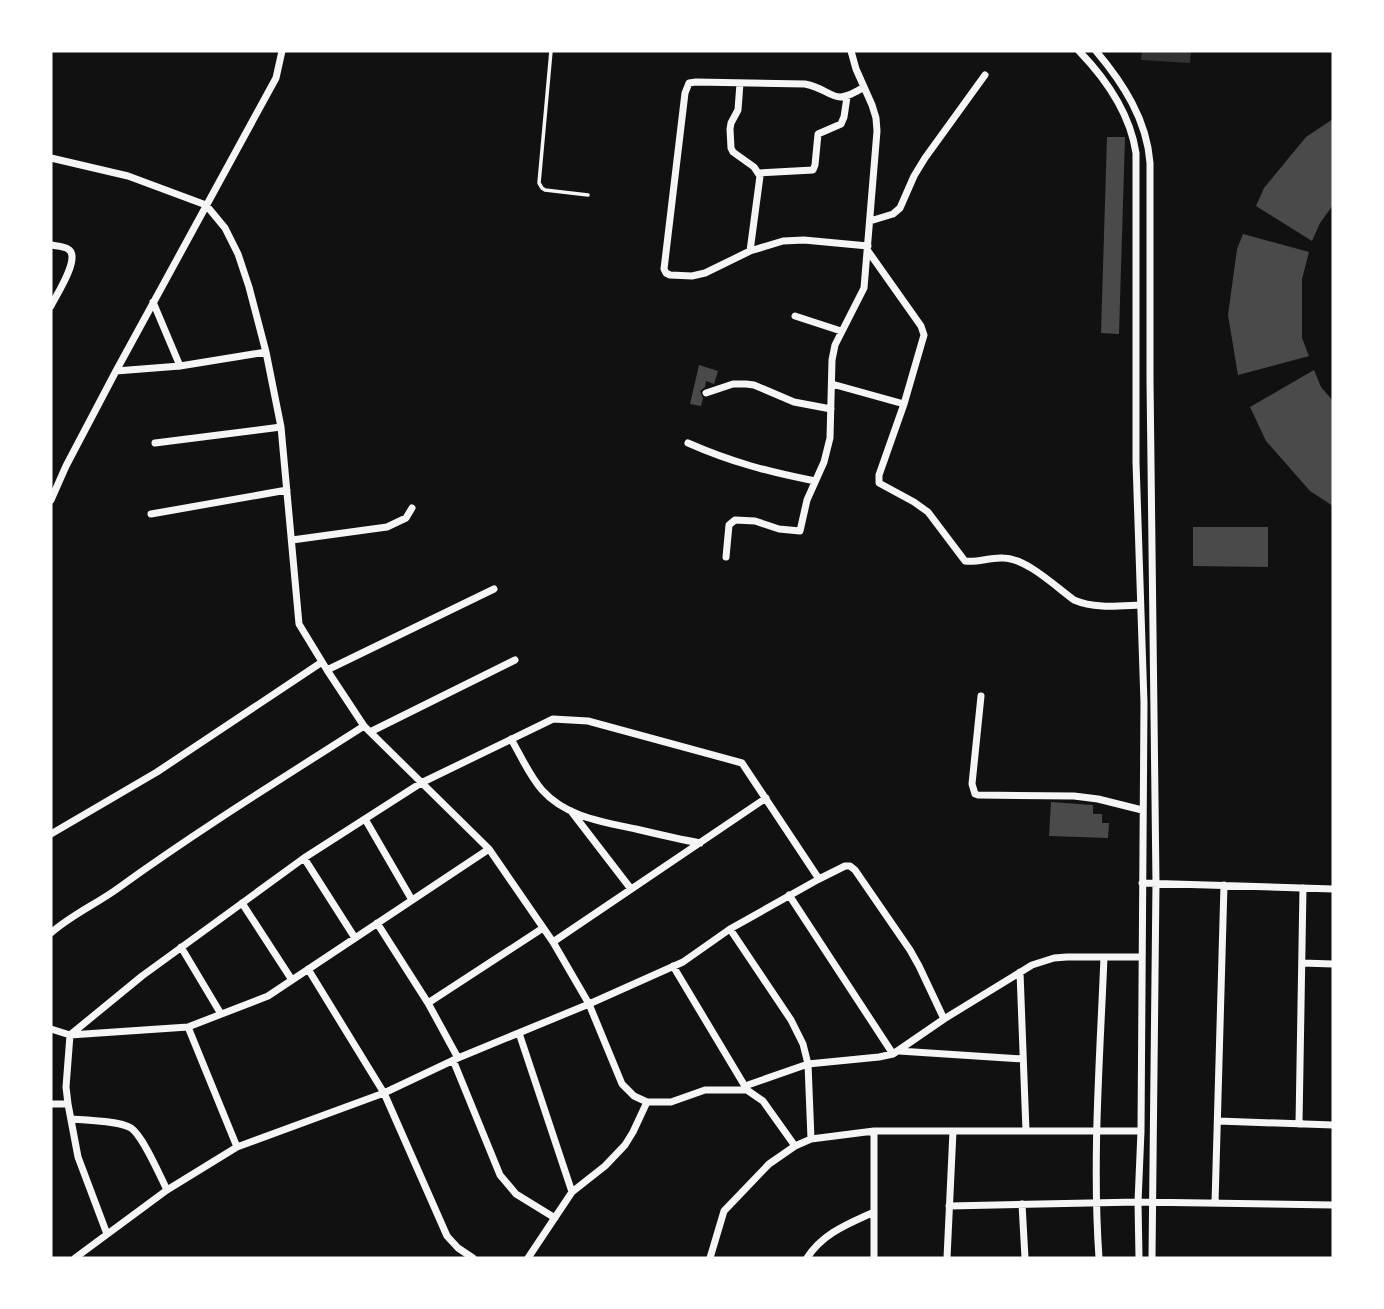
<svg xmlns="http://www.w3.org/2000/svg" width="1384" height="1309" font-family="Barlow,sans-serif">
  <style>
    .water { fill: #333 }
    .building { fill: #4a4a4a }
    .lines { fill: none; stroke-linecap: round; stroke-linejoin: round }
    .service { stroke: #f5f5f5; stroke-width: 3.5 }
    .minor { stroke: #f5f5f5; stroke-width: 7 }
  </style>
  <rect width="100%" height="100%" fill="#111"/>
  <path class="water" d="M 1142,51 L 1191,51 L 1190,63 L 1141,60 Z"/>
  <path class="building" d="M 1333,119 L 1333,205 L 1320,223 L 1312,241 L 1256,206 L 1264,188 L 1306,137 Z
    M 1107,137 L 1125,137 L 1119,334 L 1101,333 Z
    M 1243,234 L 1309,252 L 1302,279 L 1302,338 L 1309,356 L 1238,375 L 1228,315 L 1237,249 Z
    M 699,365 L 718,371 L 714,384 L 706,381 L 705,387 L 700,391 L 703,398 L 701,406 L 690,404 Z
    M 1314,370 L 1321,387 L 1333,401 L 1333,506 L 1310,491 L 1266,441 L 1250,407 Z
    M 1193,527 L 1268,527 L 1268,567 L 1193,566 Z
    M 1051,802 L 1093,805 L 1093,814 L 1102,814 L 1102,823 L 1109,823 L 1108,838 L 1049,836 Z"/>
  <g class="lines">
    <path class="service" d="M 551,51 L 539,183 L 542,188 L 545,190 L 588,195"/>
    <path class="minor" d="M 1079,51 C 1106,79 1130,113 1136,153 L 1136,462 L 1144,703 L 1141,1131 L 1138,1202 L 1139,1258
      M 1096,51 C 1123,83 1147,120 1150,163 L 1150,380 L 1156,883 L 1152,1258
      M 740,83 L 738,110 L 731,123 L 730,129 L 731,148 L 733,152 L 754,167 L 760,176 L 750,251
      M 864,87 C 831,108 835,90 805,84 L 696,82 L 689,83 L 685,93 L 664,269 L 666,273 L 670,275 L 692,276 L 705,273 L 750,251 L 783,241 L 804,240 L 868,246
      M 51,158 L 128,176 L 206,205 L 225,228 L 238,254 L 249,287 L 266,352 L 281,427 L 299,624 L 327,670 L 364,726 L 489,849 L 553,942 L 589,1004 L 622,1084 L 634,1096 L 647,1102 L 671,1102 L 705,1090 L 747,1090 L 763,1101 L 795,1146
      M 759,173 L 813,170 L 815,165 L 818,134 L 841,124 L 844,117 L 847,97
      M 870,221 L 893,214 L 900,208 L 914,176 L 925,158 L 985,75
      M 51,245 C 56,246 64,246 68,249 C 82,257 56,295 51,306
      M 868,251 L 921,326 L 924,335 L 904,404 L 879,475 L 879,483 L 914,502 L 928,512 L 965,561 C 977,563 990,557 1003,558 C 1026,558 1055,586 1074,600 C 1095,609 1118,606 1140,605
      M 153,302 L 180,366
      M 795,316 L 841,331
      M 116,371 L 180,366 L 266,352
      M 832,384 L 904,404
      M 706,393 L 733,384 L 746,384 L 754,385 L 794,402 L 831,409
      M 155,443 L 281,427
      M 688,443 C 731,462 769,472 815,481
      M 51,500 L 66,466 L 116,371 L 276,78 L 282,51
      M 151,514 L 287,490
      M 292,540 L 387,527 L 406,518 L 412,508
      M 726,557 L 729,525 L 735,520 L 755,521 L 779,529 L 800,531 L 807,500 L 824,462 L 830,438 L 832,360 L 835,345 L 864,288 L 877,131 L 876,118 L 872,105 L 856,69 L 851,51
      M 327,670 L 494,589
      M 981,696 L 972,784 L 975,794 L 978,795 L 1074,796 L 1098,799 L 1142,810
      M 370,732 L 515,660
      M 511,739 C 521,756 529,775 542,790 C 566,817 603,822 636,829 C 657,834 678,839 700,843
      M 571,811 L 631,889
      M 365,819 L 412,900
      M 51,834 L 157,772 L 322,662
      M 304,858 L 355,938
      M 819,879 L 845,866 L 850,866 L 855,870 L 910,950 L 919,966 L 944,1019
      M 1142,883 L 1333,889
      M 789,895 L 893,1054
      M 242,903 L 292,980
      M 377,923 L 428,1003 L 458,1058
      M 730,929 L 791,1020 L 803,1044 L 808,1064 L 811,1139
      M 51,933 C 70,916 96,904 117,889 C 197,831 281,779 364,726
      M 553,942 L 766,798
      M 181,947 L 221,1014
      M 1302,963 L 1333,964
      M 673,966 L 746,1088
      M 308,969 L 384,1093 L 447,1236 L 458,1248 L 473,1258
      M 1020,972 L 1026,1131
      M 428,1003 L 543,928
      M 188,1027 L 237,1147
      M 51,1029 L 70,1035 L 188,1027 L 268,996 L 489,849
      M 519,1033 L 572,1192
      M 899,1051 L 1023,1059
      M 453,1060 L 500,1175 L 516,1194 L 555,1218
      M 745,1086 L 808,1064 L 879,1057 L 893,1054 L 944,1019 L 1032,965 L 1054,958 L 1067,957 L 1142,957
      M 51,1104 L 68,1104
      M 72,1119 C 86,1120 120,1121 131,1128 C 143,1136 160,1176 167,1190
      M 1218,1121 L 1333,1125
      M 1299,1124 L 1303,888
      M 1215,1203 L 1224,885
      M 1022,1204 L 1025,1258
      M 949,1206 L 1138,1202 L 1333,1205
      M 75,1258 L 167,1190 L 237,1147 L 384,1093 L 458,1058 L 589,1004 L 683,962 L 730,929 L 819,879 L 742,763 L 588,721 L 553,719 L 421,783 L 304,858 L 142,976 L 70,1035 L 66,1087 L 68,1104 L 78,1157 L 107,1234
      M 528,1258 L 572,1192 L 605,1166 L 625,1145 L 633,1132 L 647,1102
      M 710,1258 L 724,1211 L 769,1164 L 795,1146 L 811,1139 L 874,1131 L 1141,1131
      M 807,1258 C 823,1233 848,1224 874,1212
      M 874,1258 L 874,1131
      M 947,1258 L 953,1131
      M 1099,1258 C 1092,1158 1100,1057 1104,957"/>
  </g>
  <rect width="1384" height="1309" fill="none" stroke="#ffffff" stroke-width="105"/>
</svg>
